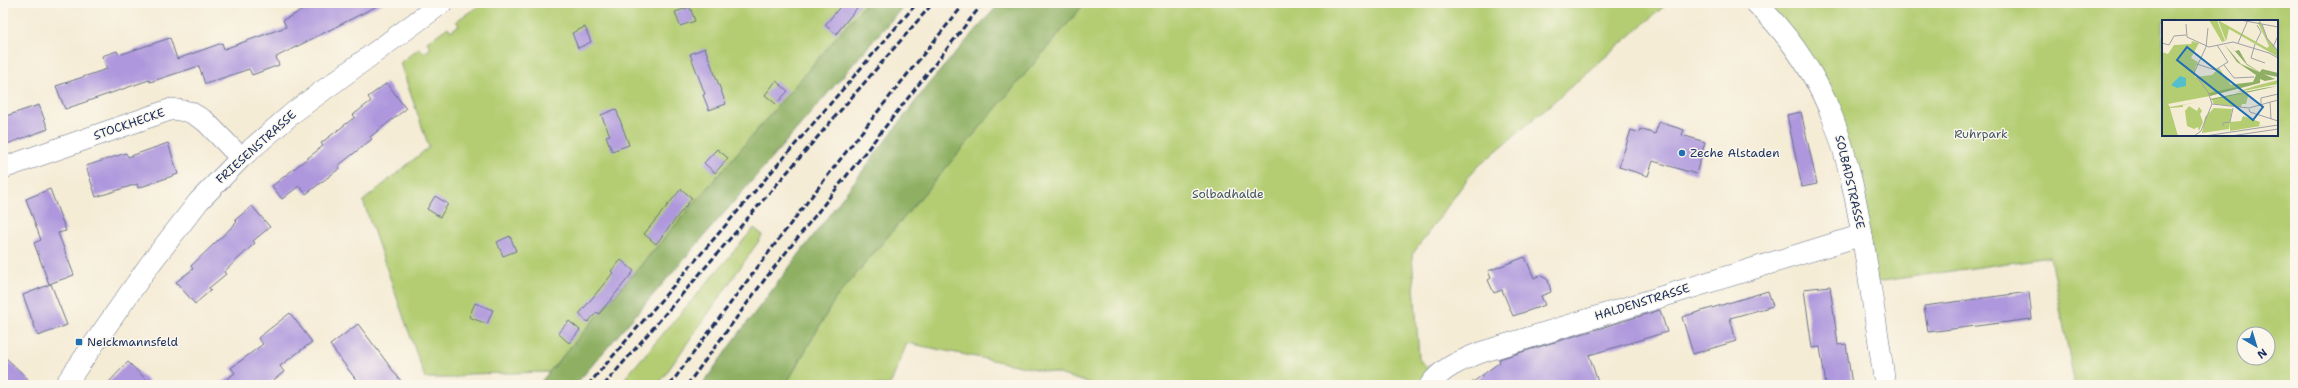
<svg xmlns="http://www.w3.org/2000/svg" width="2298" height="388" font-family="'Shantell Sans',sans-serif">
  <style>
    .green { fill: #b4cd72; stroke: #687e68; fill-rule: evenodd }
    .forest { fill: #8fb064; stroke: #557061 }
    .building { fill: #ae97dd }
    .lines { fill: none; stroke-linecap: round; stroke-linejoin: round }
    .minor-casing { stroke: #677188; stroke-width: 22 }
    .minor { stroke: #fff; stroke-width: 21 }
    .rail { stroke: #1b2f5e; stroke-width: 3; stroke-dasharray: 6 3; stroke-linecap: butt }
    .poi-dot { fill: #1f6fb2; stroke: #fbf7ec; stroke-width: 1.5 }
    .labels { text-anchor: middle; stroke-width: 3; stroke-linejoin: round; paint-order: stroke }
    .street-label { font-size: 12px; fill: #1b2f5e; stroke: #fbf7ec }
    .park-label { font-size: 12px; fill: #415663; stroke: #fbf7ec }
    .poi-label { font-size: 12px; fill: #1b2f5e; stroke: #fbf7ec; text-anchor: start }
    .inset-road { fill: none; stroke: #9ea0a6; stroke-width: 1 }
    .view { fill: #1f6fb2; fill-opacity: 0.15; stroke: #1f6fb2; stroke-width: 2 }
    .inset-edge { fill: none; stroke: #1b2f5e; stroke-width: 2 }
  </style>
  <rect width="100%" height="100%" fill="#fbf7ec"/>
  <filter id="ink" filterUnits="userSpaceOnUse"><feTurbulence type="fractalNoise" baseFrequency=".025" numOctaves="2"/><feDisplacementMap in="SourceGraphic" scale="8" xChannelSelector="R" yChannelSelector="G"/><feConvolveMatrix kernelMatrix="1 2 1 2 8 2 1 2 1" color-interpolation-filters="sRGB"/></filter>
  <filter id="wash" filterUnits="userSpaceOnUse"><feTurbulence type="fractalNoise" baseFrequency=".012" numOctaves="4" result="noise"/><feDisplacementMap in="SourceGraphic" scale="16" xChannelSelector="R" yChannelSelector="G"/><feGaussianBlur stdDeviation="0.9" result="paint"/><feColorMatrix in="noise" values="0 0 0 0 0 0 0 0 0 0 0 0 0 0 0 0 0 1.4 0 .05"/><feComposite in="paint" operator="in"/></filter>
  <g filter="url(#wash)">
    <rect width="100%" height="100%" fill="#f5ecd6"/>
    <path class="green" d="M 483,3 L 866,3 L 549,372 L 468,374 L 453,378 L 425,378 L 363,201 L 429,147 L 400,63 L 419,48 L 424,53 L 431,48 L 427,42 L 448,27 L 451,31 L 459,25 L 456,21 Z
      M 1085,3 L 1668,3 L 1473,171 L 1412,255 L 1419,359 L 1436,378 L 1429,385 L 1095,385 L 1055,373 L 907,343 L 891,383 L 888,385 L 791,385 L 788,381 L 835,299 Z
      M 1754,3 L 2295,3 L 2295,385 L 2075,385 L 2050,257 L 1875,282 L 1838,112 ZM 2163,21 L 2277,21 L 2277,135 L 2163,135 ZM 2244,334 L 2268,334 L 2268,358 L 2244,358 Z
      M 754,228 L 763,235 L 658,385 L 619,385 Z"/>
    <path class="forest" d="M 866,3 L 906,3 L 575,385 L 538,385 Z
      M 1000,3 L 1085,3 L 835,299 L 788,381 L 791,385 L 702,385 L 731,344 L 931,81 Z"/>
    <g id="blocks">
      <path class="building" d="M 317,3 L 383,3 L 276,57 L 279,65 L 252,75 L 249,69 L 205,84 L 199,66 L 150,82 L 149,80 L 65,109 L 56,86 L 107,69 L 102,56 L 117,51 L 119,55 L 170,38 L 177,59 L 222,43 L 224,49 L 286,27 L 283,20 Z
        M 843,3 L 861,3 L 836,34 L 825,25 Z
        M 690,7 L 695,21 L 680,26 L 675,12 Z
        M 585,27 L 591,42 L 578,48 L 572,33 Z
        M 705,48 L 726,104 L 709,110 L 703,95 L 705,94 L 690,54 Z
        M 776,81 L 788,91 L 776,104 L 765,95 Z
        M 387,83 L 406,109 L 370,137 L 372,139 L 338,166 L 340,168 L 306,194 L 299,186 L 282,199 L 272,186 L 323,146 L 321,143 L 355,117 L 353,115 L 371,101 L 368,97 Z
        M 39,105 L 48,129 L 7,144 L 3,133 L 3,117 Z
        M 616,109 L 629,145 L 612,151 L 606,136 L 610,135 L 601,115 Z
        M 1801,112 L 1817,184 L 1802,187 L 1787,115 Z
        M 1659,122 L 1684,130 L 1682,135 L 1705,142 L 1696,174 L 1653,161 L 1648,176 L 1619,167 L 1631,130 L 1639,133 L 1640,129 L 1655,134 Z
        M 168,143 L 178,174 L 138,188 L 137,184 L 96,197 L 86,166 L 126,153 L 128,157 Z
        M 717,149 L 728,158 L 715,173 L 704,163 Z
        M 50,189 L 66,231 L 58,233 L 74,275 L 49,284 L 34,243 L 41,240 L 26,199 Z
        M 681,189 L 692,198 L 656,244 L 644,234 Z
        M 435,196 L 448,204 L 440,217 L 427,209 Z
        M 252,206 L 270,227 L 253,241 L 255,243 L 224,272 L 226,274 L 209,288 L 211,290 L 195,304 L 176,282 L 193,269 L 191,266 L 237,222 L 235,220 Z
        M 510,236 L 516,251 L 503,256 L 497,242 Z
        M 1525,257 L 1534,278 L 1540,275 L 1548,280 L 1551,292 L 1541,296 L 1545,305 L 1513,316 L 1502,290 L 1494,293 L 1488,280 L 1491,278 L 1488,271 Z
        M 621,260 L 634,271 L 599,314 L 597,312 L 588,322 L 579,314 L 613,273 L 611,271 Z
        M 51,284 L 67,325 L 38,336 L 23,295 Z
        M 1830,286 L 1838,345 L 1846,344 L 1852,385 L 1826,385 L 1820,347 L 1812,348 L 1804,289 Z
        M 1768,291 L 1773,306 L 1730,318 L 1736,341 L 1693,354 L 1682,317 Z
        M 2029,292 L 2032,319 L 1928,332 L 1924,306 Z
        M 475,303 L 493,310 L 487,324 L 469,317 Z
        M 1660,310 L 1667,332 L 1589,355 L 1599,385 L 1469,385 L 1500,362 L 1499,359 Z
        M 290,313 L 312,342 L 280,366 L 284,372 L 267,385 L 219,385 L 235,373 L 231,368 L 263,344 L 258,338 Z
        M 569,321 L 580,330 L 569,343 L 558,333 Z
        M 358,324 L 394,372 L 404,385 L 360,385 L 330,345 Z
        M 3,355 L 34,385 L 3,385 Z
        M 128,362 L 152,385 L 106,385 Z"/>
    </g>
  </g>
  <g filter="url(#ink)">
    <use href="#blocks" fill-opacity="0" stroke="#677188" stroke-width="1"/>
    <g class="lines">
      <g class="minor-casing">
        <path id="minor" d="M 1756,3 C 1831,76 1849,153 1865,253 C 1872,297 1879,341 1885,385
          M 3,168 L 172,109 L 190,112 L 205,121 L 241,158
          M 65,385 L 150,264 L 199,201 L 241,158 L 294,112 L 442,3
          M 1430,385 C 1442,368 1460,361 1479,353 L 1862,235"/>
      </g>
      <use href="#minor" class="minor"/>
      <path class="rail" d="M 588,385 L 917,3
        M 604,385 L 933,3
        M 670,385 C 765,255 863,128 965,3
        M 687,385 L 765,279 L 983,3"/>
    </g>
  </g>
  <g class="poi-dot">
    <circle cx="1682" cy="153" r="4"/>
    <rect x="75" y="338" width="8" height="8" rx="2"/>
  </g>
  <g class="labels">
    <g class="street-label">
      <text transform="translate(129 124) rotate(-19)" y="4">STOCKHECKE</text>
      <text transform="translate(256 147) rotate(-42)" y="4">FRIESENSTRASSE</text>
      <text transform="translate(1850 182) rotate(77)" y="4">SOLBADSTRASSE</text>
      <text transform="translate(1642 302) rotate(-17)" y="4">HALDENSTRASSE</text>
    </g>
    <g class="park-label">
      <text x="1981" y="138">Ruhrpark</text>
      <text x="1228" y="198">Solbadhalde</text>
    </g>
    <g class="poi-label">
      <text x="1690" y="157">Zeche Alstaden</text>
      <text x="87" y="346">Neickmannsfeld</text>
    </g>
  </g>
  <g transform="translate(2162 20)">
    <rect width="116" height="116" fill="#f5ecd6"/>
    <path d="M 47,0 L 55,0 L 63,21 L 60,22 ZM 56,0 L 105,28 L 107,26 L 96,3 L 98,0 L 105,18 L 116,31 L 116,37 L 67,9 L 64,21 ZM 30,21 L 37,23 L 29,38 L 36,42 L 33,49 L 33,57 L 50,55 L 57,48 L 69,65 L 74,64 L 74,67 L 48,76 L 6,84 L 8,87 L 36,82 L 21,85 L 21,87 L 8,88 L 16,116 L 0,116 L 0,32 L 6,34 L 12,25 L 29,24 ZM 116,60 L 116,64 L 72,73 L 93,66 ZM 82,73 L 86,76 L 84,84 L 80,84 L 79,87 L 52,84 L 50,80 ZM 27,86 L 35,91 L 37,87 L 40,91 L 38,94 L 41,102 L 37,111 L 36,107 L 32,109 L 25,106 L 23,91 ZM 52,88 L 70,89 L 67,109 L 40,113 L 43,97 ZM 81,96 L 98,102 L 97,106 L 105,105 L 68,111 L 68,102 L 79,101 Z" fill="#b4cd72"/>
    <path d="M 65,22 L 73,31 L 77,30 L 85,44 L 98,52 L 100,49 L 116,53 L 116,57 L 101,54 L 85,45 ZM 62,24 L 79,44 L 113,59 L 103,61 L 98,59 L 98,63 L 48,76 L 47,73 L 74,67 L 74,64 L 91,62 L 94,55 L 75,42 ZM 116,66 L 50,80 L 48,79 L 102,68 Z" fill="#8fb064"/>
    <path d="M 18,56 L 24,58 L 24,66 L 15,68 L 9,65 Z" fill="#52bfca"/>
    <path class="inset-road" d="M 78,0 L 116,7M 24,4 L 25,17 L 47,27 L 71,22 L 107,33 L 116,38M 100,4 L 105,18 L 116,31M 94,22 L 99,12 L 95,5M 0,23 L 7,25 L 12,16 L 24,15M 76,23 L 86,0M 93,24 L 89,38 L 103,43M 111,27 L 116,16M 35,44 L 53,50 L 66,42 L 55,25M 62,45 L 72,58 L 92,57M 108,82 L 109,99M 50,84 L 87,88 L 116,80M 99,85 L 99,78 L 116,74M 87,89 L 88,92 L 116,101M 61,106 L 61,103 L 68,102 L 71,88M 32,116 L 39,111 L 50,84 L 46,72 L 32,53 L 44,27 L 46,8M 43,116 L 116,105M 69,116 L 116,109"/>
    <path class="view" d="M 25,27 L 101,87 L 91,100 L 15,40 Z"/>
    <rect width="116" height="116" class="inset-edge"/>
  </g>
  <rect width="2298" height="388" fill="none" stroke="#fbf7ec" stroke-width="16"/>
  <g transform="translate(2256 346) rotate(142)"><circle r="19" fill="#fbf7ec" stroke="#a1a7b3"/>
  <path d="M0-3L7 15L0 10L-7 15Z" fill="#1f6fb2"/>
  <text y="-6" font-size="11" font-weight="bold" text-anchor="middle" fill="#1b2f5e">N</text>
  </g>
</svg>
